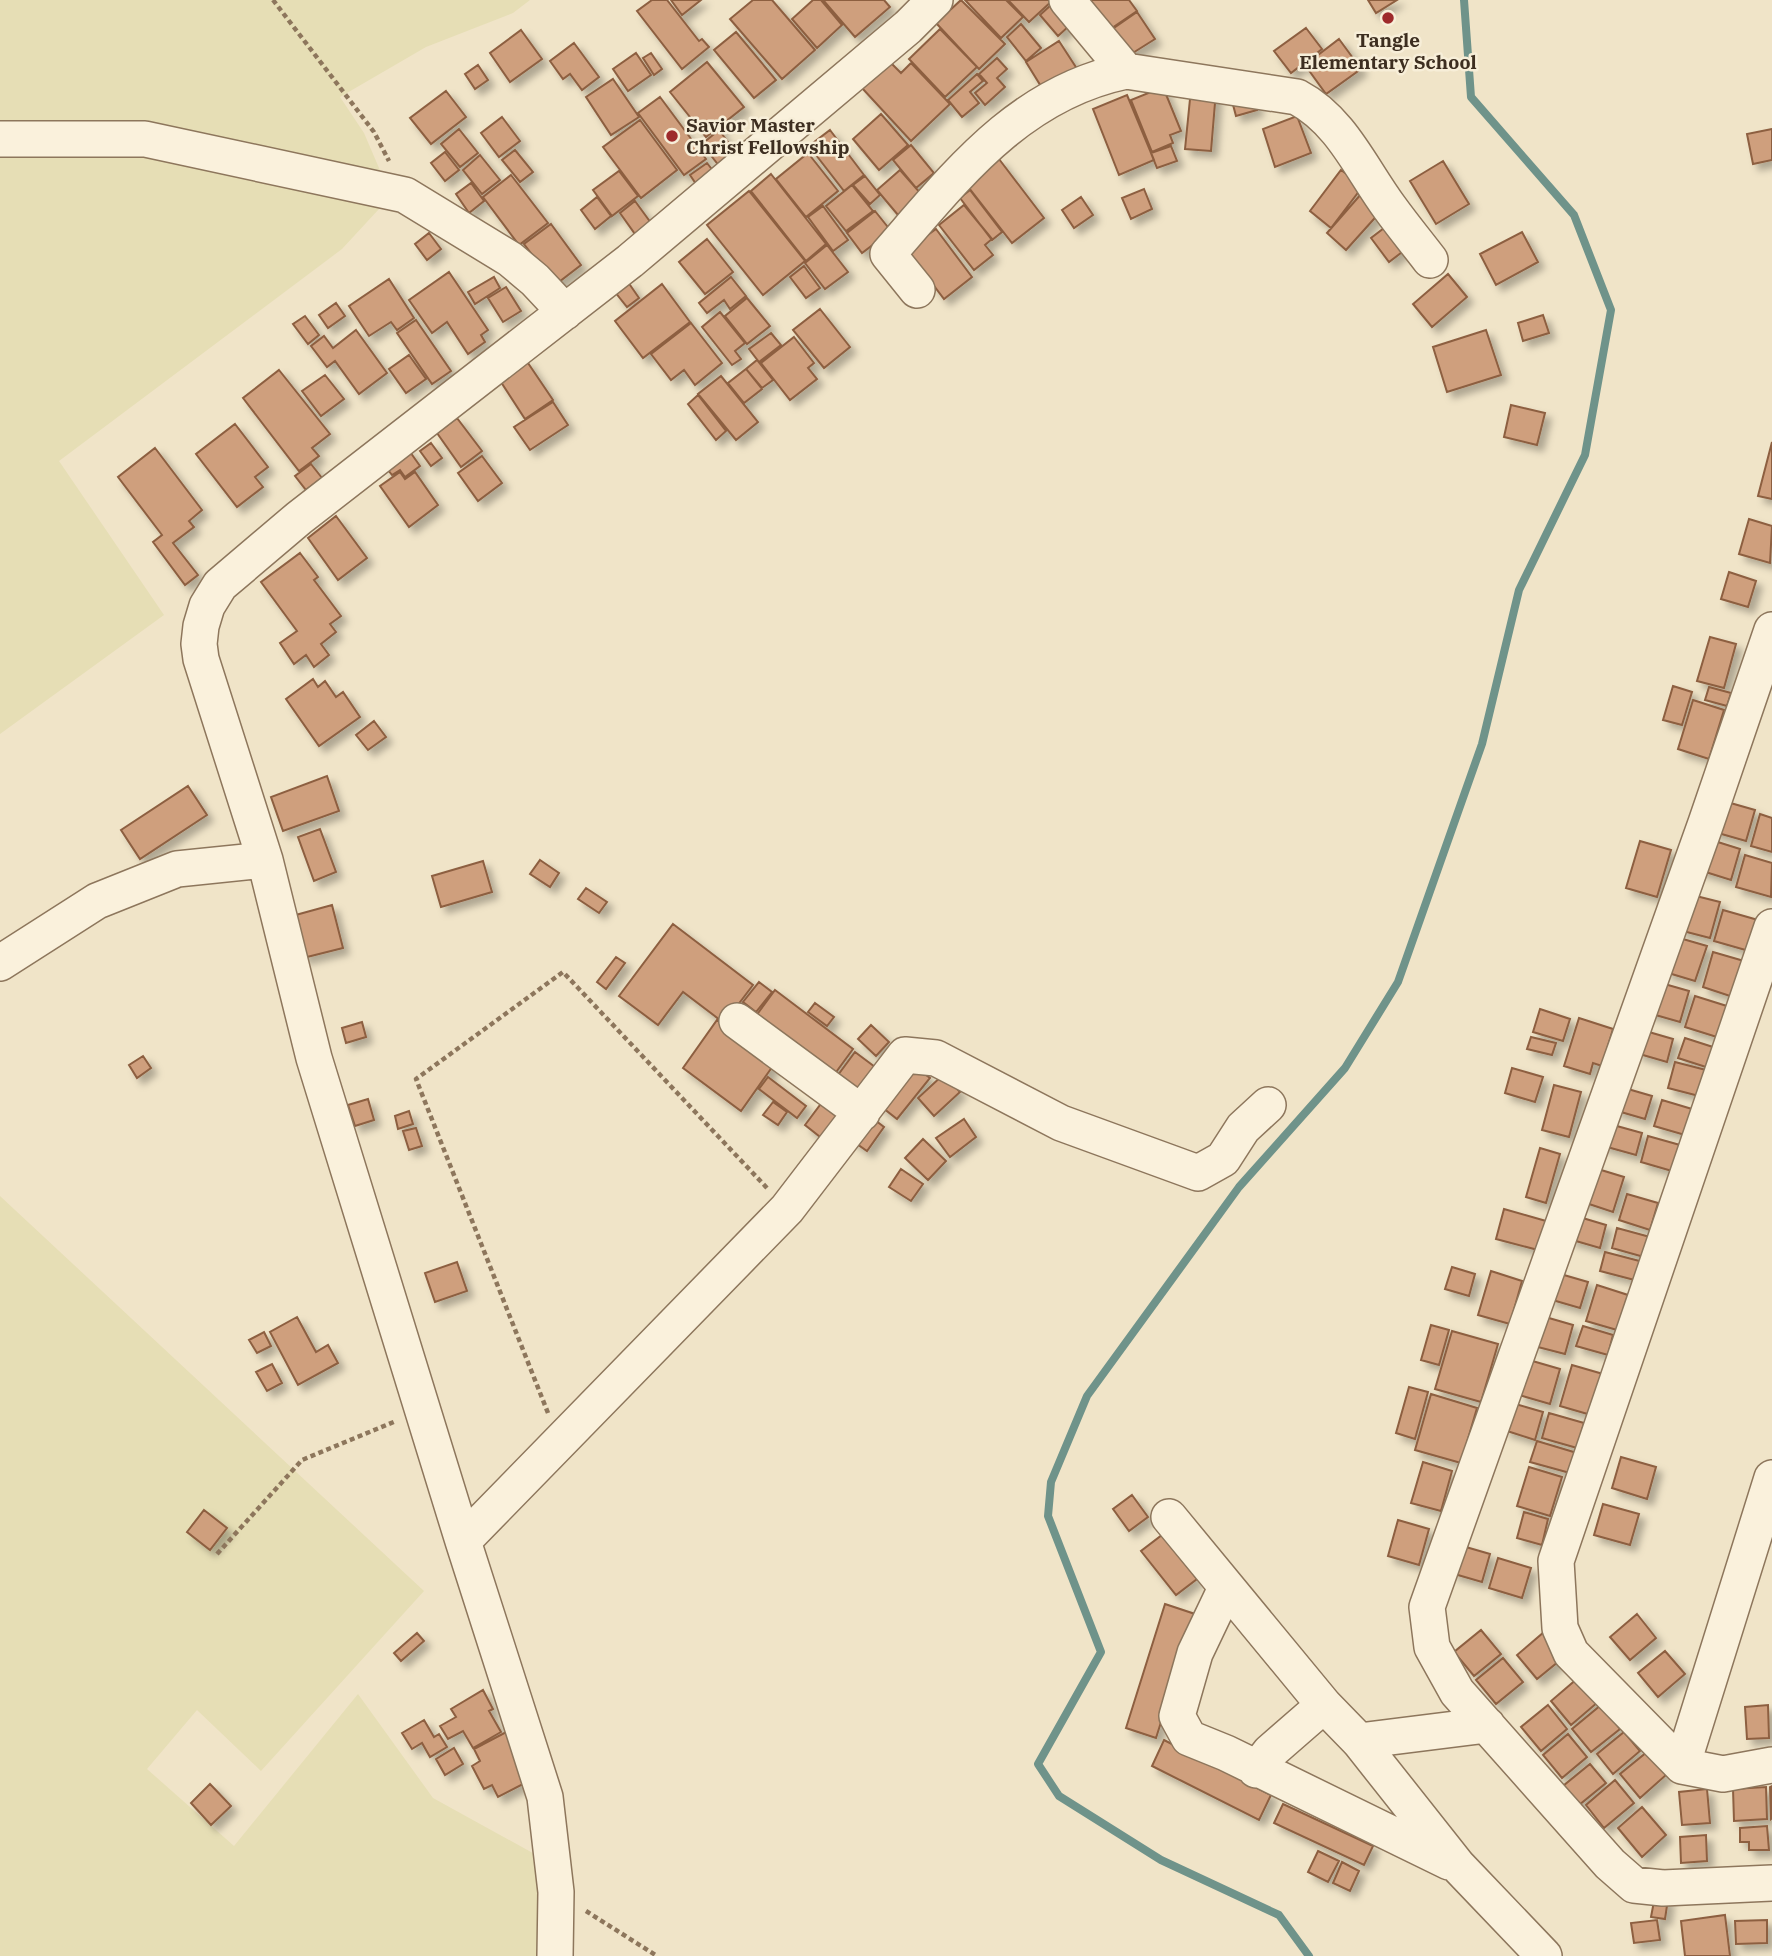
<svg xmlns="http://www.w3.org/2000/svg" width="1772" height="1956" font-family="'IBM Plex Serif',serif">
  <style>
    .farmland { fill: #e6deb5 }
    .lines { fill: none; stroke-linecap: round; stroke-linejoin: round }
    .stream { stroke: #6f938a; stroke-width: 8 }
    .building { fill: #cf9f7d; stroke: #8d5f41; stroke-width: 2; filter: url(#shadow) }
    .minor-casing { stroke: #8d765c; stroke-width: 38 }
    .path { stroke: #8d765c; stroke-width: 4.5; stroke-dasharray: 5 3.5; stroke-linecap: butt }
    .minor { stroke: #faf1dc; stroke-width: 35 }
    .poi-dot { fill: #9e2a2b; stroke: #f7eed8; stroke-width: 2.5 }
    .labels { text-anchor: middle; stroke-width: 5; stroke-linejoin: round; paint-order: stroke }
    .poi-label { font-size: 19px; font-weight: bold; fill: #3d2e20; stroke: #f7eed8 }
  </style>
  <defs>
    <filter id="shadow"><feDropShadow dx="6" dy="6" stdDeviation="3.5" flood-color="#0004"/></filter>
  </defs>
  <rect width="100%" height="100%" fill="#f0e4c8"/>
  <path class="farmland" d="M 0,0 L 530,0 L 513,13 L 426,47 L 340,97 L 364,133 L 391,196 L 342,249 L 59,461 L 164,615 L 0,734 Z
    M 0,1196 L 424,1591 L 261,1771 L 197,1710 L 147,1769 L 234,1846 L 358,1694 L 433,1798 L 540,1857 L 542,1956 L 0,1956 Z"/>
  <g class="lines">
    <path class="stream" d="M 1309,1956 L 1279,1915 L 1161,1860 L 1059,1796 L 1038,1764 L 1101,1652 L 1048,1516 L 1051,1482 L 1087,1396 L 1239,1187 L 1345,1068 L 1398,982 L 1482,744 L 1519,590 L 1585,455 L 1611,310 L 1574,215 L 1471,97 L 1464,0"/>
  </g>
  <path class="building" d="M 652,0 L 667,0 L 699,41 L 702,39 L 709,47 L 682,69 L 637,11 Z
    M 671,0 L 701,0 L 682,15 Z
    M 753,0 L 772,0 L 815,50 L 782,79 L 730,19 Z
    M 813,0 L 821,0 L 842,25 L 817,48 L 792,19 Z
    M 823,0 L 884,0 L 890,7 L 855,37 Z
    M 961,0 L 1005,44 L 979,69 L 936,23 Z
    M 965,0 L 1006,0 L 1023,17 L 1001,38 Z
    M 1008,0 L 1053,0 L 1029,22 Z
    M 1088,0 L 1129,0 L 1137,11 L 1109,30 Z
    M 1368,0 L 1397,0 L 1376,13 Z
    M 1051,5 L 1069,26 L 1058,36 L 1040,15 Z
    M 1137,12 L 1155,39 L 1128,56 L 1111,30 Z
    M 1021,24 L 1041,48 L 1026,61 L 1007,37 Z
    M 1306,28 L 1322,49 L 1291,73 L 1274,51 Z
    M 940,29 L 977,67 L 945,97 L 909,59 Z
    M 521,30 L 542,59 L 510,82 L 490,53 Z
    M 736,32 L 776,80 L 754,98 L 714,50 Z
    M 1339,39 L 1361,69 L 1326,94 L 1305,65 Z
    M 1059,41 L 1081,75 L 1047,96 L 1026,62 Z
    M 574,43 L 599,77 L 582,90 L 570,74 L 563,79 L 550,61 Z
    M 636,53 L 651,75 L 628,91 L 613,69 Z
    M 651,53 L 662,69 L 654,75 L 643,58 Z
    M 997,58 L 1007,69 L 997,78 L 1005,87 L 985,105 L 975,93 L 987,83 L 979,74 Z
    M 707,62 L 744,107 L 706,137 L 670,92 Z
    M 890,62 L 901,73 L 911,63 L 950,104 L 911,141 L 862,88 Z
    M 478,65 L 488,80 L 475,89 L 465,74 Z
    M 977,74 L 983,81 L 970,92 L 979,103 L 962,117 L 948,100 Z
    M 613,79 L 639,117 L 611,135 L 586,97 Z
    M 1163,87 L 1181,131 L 1170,135 L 1173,143 L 1152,152 L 1131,100 Z
    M 1191,89 L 1216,91 L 1211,151 L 1185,149 Z
    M 446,91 L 466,117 L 431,144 L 410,118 Z
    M 1127,95 L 1154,160 L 1119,175 L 1093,109 Z
    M 1254,96 L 1257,110 L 1236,116 L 1232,101 Z
    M 660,97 L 706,159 L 684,175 L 638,113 Z
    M 881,114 L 908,145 L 879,170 L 853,139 Z
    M 1297,116 L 1311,153 L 1275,167 L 1263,129 Z
    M 502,117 L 520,141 L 499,157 L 481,133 Z
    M 640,120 L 677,170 L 641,198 L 603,147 Z
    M 459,129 L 478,153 L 460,167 L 441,144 Z
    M 1772,129 L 1772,160 L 1753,164 L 1747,134 Z
    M 719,130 L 737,154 L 720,167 L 702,144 Z
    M 830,130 L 864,175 L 844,191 L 809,146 Z
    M 911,145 L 934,173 L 916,188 L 893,160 Z
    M 1171,146 L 1177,161 L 1157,168 L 1151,153 Z
    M 515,150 L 533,172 L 520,182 L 502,160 Z
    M 445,152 L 459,170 L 445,181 L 431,163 Z
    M 808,153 L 838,191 L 806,217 L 776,179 Z
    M 480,155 L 500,180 L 482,194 L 463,170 Z
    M 999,159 L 1044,218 L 1012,243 L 966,184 Z
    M 1443,161 L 1469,204 L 1436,224 L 1410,181 Z
    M 707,163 L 718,177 L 700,190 L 690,175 Z
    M 900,170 L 922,195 L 898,215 L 877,190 Z
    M 1341,170 L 1363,186 L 1331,228 L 1310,211 Z
    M 619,171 L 638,196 L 612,216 L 593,190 Z
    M 771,174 L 826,244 L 806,261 L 751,191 Z
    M 511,175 L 548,223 L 519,245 L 483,197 Z
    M 865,176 L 880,195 L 870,204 L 853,185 Z
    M 471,183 L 484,201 L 469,213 L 456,194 Z
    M 852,185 L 873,211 L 846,231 L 826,206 Z
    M 1144,189 L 1152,209 L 1131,219 L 1122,198 Z
    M 970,190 L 1002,232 L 992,240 L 960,198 Z
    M 749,191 L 805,261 L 763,295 L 707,225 Z
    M 1362,193 L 1382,210 L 1346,250 L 1327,233 Z
    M 597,197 L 611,216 L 595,229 L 581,210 Z
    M 1081,197 L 1093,215 L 1074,228 L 1062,210 Z
    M 635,201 L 651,223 L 635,234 L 620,213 Z
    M 964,205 L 992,239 L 985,245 L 993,255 L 974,270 L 939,225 Z
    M 823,206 L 848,240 L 833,251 L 808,217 Z
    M 875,211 L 891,231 L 862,253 L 847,233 Z
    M 1392,222 L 1410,246 L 1389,262 L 1371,238 Z
    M 551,224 L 581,265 L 555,285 L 524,244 Z
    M 936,229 L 972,277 L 944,299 L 907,250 Z
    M 1522,232 L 1538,262 L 1496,285 L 1480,254 Z
    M 429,233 L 441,249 L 427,260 L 415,244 Z
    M 707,239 L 733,272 L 705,294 L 679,262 Z
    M 827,245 L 848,272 L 825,289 L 805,263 Z
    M 804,266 L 820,288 L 806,298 L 790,277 Z
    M 449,272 L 488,330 L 481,335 L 485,342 L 468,354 L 447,322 L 432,333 L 409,300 Z
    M 1448,274 L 1467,297 L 1432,327 L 1413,304 Z
    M 494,277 L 500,288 L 475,304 L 468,292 Z
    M 731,277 L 746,296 L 730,309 L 724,300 L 707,313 L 699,303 Z
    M 389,279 L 414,318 L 397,330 L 391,322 L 369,336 L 349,306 Z
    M 628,282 L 639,298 L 627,307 L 615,292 Z
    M 662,284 L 690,322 L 643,358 L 615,321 Z
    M 506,287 L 521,311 L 503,322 L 488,298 Z
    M 747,298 L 770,326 L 747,344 L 725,316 Z
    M 336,303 L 345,316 L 328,328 L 319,315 Z
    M 820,309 L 850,347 L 824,368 L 793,330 Z
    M 720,312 L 745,343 L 735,351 L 741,359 L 732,365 L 702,327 Z
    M 1543,315 L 1549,333 L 1523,341 L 1518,323 Z
    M 305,316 L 319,335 L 308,344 L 293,324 Z
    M 416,320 L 451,371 L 432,384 L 397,333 Z
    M 691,323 L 722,363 L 695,385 L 684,370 L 671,380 L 651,354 Z
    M 356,330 L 387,373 L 359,394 L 335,361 L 327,367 L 311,346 L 324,336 L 333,348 Z
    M 1486,330 L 1501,375 L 1447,392 L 1433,347 Z
    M 771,333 L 781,345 L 759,362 L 749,349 Z
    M 794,337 L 814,363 L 808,368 L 817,379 L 790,400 L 761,363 Z
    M 409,355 L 426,379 L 406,393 L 389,369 Z
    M 526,360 L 553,400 L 525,419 L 499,379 Z
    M 757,360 L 773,380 L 762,388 L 746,369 Z
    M 746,369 L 762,389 L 744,403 L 728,383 Z
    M 279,370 L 330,434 L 312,448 L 319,456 L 299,471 L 243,398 Z
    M 325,375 L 344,399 L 321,416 L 302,391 Z
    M 721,376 L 758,422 L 736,440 L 698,394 Z
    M 698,395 L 726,431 L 716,440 L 688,404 Z
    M 553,402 L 568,425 L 530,450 L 514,427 Z
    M 1511,405 L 1545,413 L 1537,445 L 1504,437 Z
    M 457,418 L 482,451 L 461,467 L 437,433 Z
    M 235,424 L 268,467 L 255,477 L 263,487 L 237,507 L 196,454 Z
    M 1772,442 L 1772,499 L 1758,496 Z
    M 431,443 L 442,458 L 431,466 L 420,451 Z
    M 155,448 L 202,510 L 189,521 L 194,527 L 173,543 L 198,575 L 185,585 L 153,542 L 162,535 L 118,477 Z
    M 408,449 L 420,466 L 405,477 L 400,470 L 392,475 L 385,466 Z
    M 482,456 L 502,483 L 478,501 L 458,473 Z
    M 311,464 L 322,478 L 306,490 L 295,476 Z
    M 400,472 L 405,479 L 415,472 L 438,505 L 409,527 L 380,486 Z
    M 336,516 L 367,558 L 338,580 L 308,538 Z
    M 1749,519 L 1772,526 L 1770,563 L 1739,554 Z
    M 300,553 L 318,577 L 314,580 L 341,616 L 330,624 L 336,632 L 321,644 L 329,655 L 314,667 L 306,655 L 294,664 L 280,643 L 297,631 L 261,582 Z
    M 1729,572 L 1756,581 L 1748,607 L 1721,599 Z
    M 1710,637 L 1736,644 L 1724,688 L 1697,681 Z
    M 313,679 L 318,687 L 325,681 L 336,697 L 343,692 L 360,717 L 319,746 L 286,699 Z
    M 1673,686 L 1692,692 L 1682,725 L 1663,720 Z
    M 1709,687 L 1731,693 L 1727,706 L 1705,700 Z
    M 1693,700 L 1724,710 L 1709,759 L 1678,749 Z
    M 374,721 L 386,737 L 368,750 L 356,735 Z
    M 327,776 L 339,811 L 283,831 L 271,797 Z
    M 188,786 L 207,815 L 140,859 L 121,830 Z
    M 1720,800 L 1755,810 L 1746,841 L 1711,831 Z
    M 1760,814 L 1772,818 L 1772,852 L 1751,846 Z
    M 320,829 L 336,872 L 314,881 L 298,837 Z
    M 1705,838 L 1740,849 L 1731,880 L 1696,869 Z
    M 1640,841 L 1671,850 L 1657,897 L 1626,888 Z
    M 1745,855 L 1772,863 L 1771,897 L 1736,887 Z
    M 540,860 L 559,873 L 550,887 L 530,874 Z
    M 483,861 L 492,892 L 441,907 L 432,876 Z
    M 586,888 L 607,902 L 599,913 L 578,899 Z
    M 1688,894 L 1720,902 L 1710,938 L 1679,930 Z
    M 332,905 L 343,948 L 303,958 L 292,916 Z
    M 1723,910 L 1758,920 L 1749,951 L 1714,941 Z
    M 673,924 L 753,985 L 724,1023 L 683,992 L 658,1025 L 619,996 Z
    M 1676,937 L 1707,946 L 1695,981 L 1665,972 Z
    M 1713,952 L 1744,961 L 1733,997 L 1703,987 Z
    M 616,957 L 625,963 L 606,989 L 597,982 Z
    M 1654,981 L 1689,991 L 1680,1022 L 1645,1012 Z
    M 759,982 L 772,992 L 756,1012 L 743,1002 Z
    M 775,990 L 853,1049 L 831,1079 L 753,1020 Z
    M 1695,996 L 1730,1007 L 1720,1038 L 1685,1027 Z
    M 815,1003 L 834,1017 L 827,1026 L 808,1012 Z
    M 1540,1009 L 1570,1019 L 1563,1041 L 1533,1032 Z
    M 1579,1018 L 1613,1029 L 1602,1066 L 1593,1063 L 1590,1074 L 1564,1066 Z
    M 717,1020 L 775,1063 L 741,1111 L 683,1068 Z
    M 362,1022 L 366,1037 L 346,1043 L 342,1028 Z
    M 871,1025 L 889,1042 L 876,1056 L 858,1039 Z
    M 1642,1030 L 1673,1039 L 1667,1062 L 1636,1053 Z
    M 1531,1037 L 1556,1043 L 1552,1055 L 1527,1049 Z
    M 1685,1038 L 1716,1048 L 1709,1068 L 1678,1058 Z
    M 855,1052 L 879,1070 L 863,1093 L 838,1075 Z
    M 143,1056 L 151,1068 L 137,1078 L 129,1065 Z
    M 1675,1062 L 1706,1070 L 1699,1096 L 1668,1088 Z
    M 910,1063 L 930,1078 L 897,1119 L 878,1104 Z
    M 1512,1068 L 1543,1077 L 1535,1102 L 1505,1093 Z
    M 944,1074 L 960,1092 L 934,1116 L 918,1098 Z
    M 768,1077 L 806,1106 L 797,1118 L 759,1089 Z
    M 1554,1085 L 1581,1092 L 1569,1137 L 1542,1130 Z
    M 1621,1087 L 1652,1096 L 1645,1119 L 1614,1110 Z
    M 368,1099 L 374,1120 L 355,1126 L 348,1105 Z
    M 1662,1100 L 1692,1109 L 1685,1135 L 1654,1126 Z
    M 823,1101 L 842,1116 L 824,1140 L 805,1125 Z
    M 773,1102 L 787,1112 L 778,1125 L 763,1115 Z
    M 409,1111 L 413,1124 L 398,1129 L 395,1116 Z
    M 867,1114 L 884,1127 L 867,1151 L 850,1139 Z
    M 964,1119 L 976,1137 L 950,1157 L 936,1138 Z
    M 1606,1123 L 1642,1133 L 1636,1155 L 1600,1145 Z
    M 416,1128 L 422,1146 L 409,1150 L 403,1131 Z
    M 1648,1136 L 1680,1145 L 1672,1171 L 1641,1162 Z
    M 923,1139 L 946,1161 L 928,1180 L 905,1158 Z
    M 1540,1148 L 1560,1154 L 1546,1203 L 1526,1197 Z
    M 1588,1166 L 1624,1177 L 1613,1212 L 1577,1200 Z
    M 901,1169 L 923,1184 L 911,1201 L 889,1187 Z
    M 1627,1194 L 1658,1203 L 1650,1230 L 1619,1220 Z
    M 1504,1209 L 1546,1221 L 1538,1250 L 1496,1239 Z
    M 1576,1216 L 1606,1225 L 1600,1248 L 1569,1239 Z
    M 1617,1228 L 1650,1237 L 1644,1257 L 1612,1248 Z
    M 1605,1252 L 1651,1264 L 1646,1283 L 1600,1271 Z
    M 457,1262 L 467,1291 L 435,1302 L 425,1273 Z
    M 1452,1267 L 1475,1274 L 1469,1296 L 1445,1289 Z
    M 1491,1271 L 1522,1281 L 1510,1324 L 1478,1315 Z
    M 1557,1273 L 1588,1282 L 1580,1308 L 1549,1299 Z
    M 1597,1285 L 1628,1295 L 1617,1330 L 1586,1321 Z
    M 1542,1316 L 1573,1325 L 1565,1354 L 1534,1346 Z
    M 297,1317 L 316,1352 L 328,1345 L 338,1363 L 298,1385 L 270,1332 Z
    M 1431,1325 L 1449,1330 L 1439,1365 L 1421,1360 Z
    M 1583,1326 L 1613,1335 L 1608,1355 L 1576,1346 Z
    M 1452,1331 L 1498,1344 L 1481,1402 L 1435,1389 Z
    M 264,1332 L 271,1346 L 257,1353 L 249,1340 Z
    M 1529,1360 L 1560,1369 L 1550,1404 L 1519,1395 Z
    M 272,1364 L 282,1383 L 267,1391 L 256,1372 Z
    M 1572,1365 L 1603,1374 L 1591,1415 L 1560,1406 Z
    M 1409,1387 L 1428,1392 L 1415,1439 L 1396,1433 Z
    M 1431,1394 L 1477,1408 L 1461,1463 L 1415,1450 Z
    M 1512,1403 L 1543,1412 L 1535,1440 L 1504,1430 Z
    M 1549,1413 L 1584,1423 L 1577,1448 L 1542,1438 Z
    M 1537,1441 L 1577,1453 L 1570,1473 L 1530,1462 Z
    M 1621,1457 L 1656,1467 L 1647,1499 L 1612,1488 Z
    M 1423,1462 L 1452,1471 L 1441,1511 L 1411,1503 Z
    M 1529,1467 L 1562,1477 L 1550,1516 L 1517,1506 Z
    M 1132,1495 L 1148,1517 L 1129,1531 L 1113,1509 Z
    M 1603,1504 L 1639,1514 L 1630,1545 L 1594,1535 Z
    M 204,1510 L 227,1528 L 210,1550 L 187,1532 Z
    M 1524,1512 L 1548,1519 L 1542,1545 L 1517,1538 Z
    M 1398,1520 L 1429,1529 L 1419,1565 L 1388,1556 Z
    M 1162,1535 L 1197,1579 L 1176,1595 L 1141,1551 Z
    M 1459,1545 L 1490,1554 L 1482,1582 L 1451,1573 Z
    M 1498,1558 L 1531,1568 L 1522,1598 L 1489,1588 Z
    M 1165,1604 L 1195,1614 L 1156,1738 L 1126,1728 Z
    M 1637,1614 L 1656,1638 L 1630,1660 L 1610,1637 Z
    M 1481,1630 L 1501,1654 L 1474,1676 L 1454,1652 Z
    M 1544,1632 L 1564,1657 L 1537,1679 L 1517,1655 Z
    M 417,1633 L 424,1641 L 401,1661 L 394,1653 Z
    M 1665,1651 L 1685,1674 L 1658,1697 L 1638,1673 Z
    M 1503,1658 L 1523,1682 L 1496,1704 L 1476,1680 Z
    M 1578,1678 L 1598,1702 L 1571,1725 L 1551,1701 Z
    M 483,1690 L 493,1709 L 489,1711 L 501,1732 L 473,1748 L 463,1731 L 448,1739 L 440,1726 L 456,1717 L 451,1709 Z
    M 1548,1705 L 1567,1729 L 1541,1751 L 1521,1727 Z
    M 1601,1705 L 1620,1729 L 1591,1752 L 1572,1729 Z
    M 1768,1705 L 1769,1738 L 1747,1739 L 1745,1707 Z
    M 424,1720 L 434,1737 L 439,1734 L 447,1747 L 430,1757 L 422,1743 L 412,1749 L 402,1733 Z
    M 512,1729 L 529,1781 L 498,1797 L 492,1785 L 484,1789 L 472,1766 L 480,1761 L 474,1749 Z
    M 1624,1732 L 1640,1751 L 1613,1774 L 1597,1754 Z
    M 1568,1734 L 1587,1757 L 1562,1778 L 1543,1755 Z
    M 1164,1740 L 1271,1795 L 1259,1820 L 1152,1766 Z
    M 454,1748 L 463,1764 L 445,1775 L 436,1759 Z
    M 1647,1752 L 1666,1775 L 1640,1798 L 1620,1774 Z
    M 1590,1764 L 1606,1783 L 1579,1805 L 1563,1786 Z
    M 1615,1780 L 1634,1803 L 1604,1828 L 1586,1805 Z
    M 210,1784 L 231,1806 L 211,1825 L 191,1803 Z
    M 1772,1786 L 1772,1818 L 1771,1819 L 1770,1787 Z
    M 1766,1787 L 1767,1819 L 1734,1821 L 1733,1789 Z
    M 1707,1789 L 1710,1823 L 1682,1825 L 1679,1792 Z
    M 1283,1804 L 1373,1846 L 1364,1865 L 1274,1823 Z
    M 1642,1807 L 1666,1835 L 1642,1857 L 1618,1828 Z
    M 1767,1826 L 1769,1850 L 1749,1850 L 1749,1842 L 1740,1842 L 1740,1828 Z
    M 1706,1835 L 1707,1861 L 1681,1863 L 1680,1837 Z
    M 1318,1851 L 1339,1861 L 1328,1882 L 1308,1872 Z
    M 1342,1862 L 1359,1871 L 1350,1891 L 1333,1883 Z
    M 1655,1896 L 1668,1899 L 1665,1919 L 1651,1917 Z
    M 1725,1915 L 1730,1956 L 1685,1956 L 1681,1921 Z
    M 1657,1920 L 1660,1940 L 1634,1943 L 1631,1923 Z
    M 1767,1920 L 1767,1943 L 1736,1944 L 1735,1921 Z"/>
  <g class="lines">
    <g class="minor-casing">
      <path id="minor" d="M 1067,0 L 1126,71
        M 0,139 L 145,139 L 405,195 L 510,259 L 535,280 L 565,312
        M 917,290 L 888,254 C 957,175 1019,93 1126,71 L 1297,97 C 1342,121 1361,169 1390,208 C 1403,226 1417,243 1430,260
        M 1772,630 L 1706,823 L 1427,1607 L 1432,1647 L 1457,1692 L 1610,1864 L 1634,1885 L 1663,1888 L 1772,1883
        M 1772,927 L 1556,1561 L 1560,1628 L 1571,1653 L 1682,1766 L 1723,1774 L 1772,1765
        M 0,963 L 97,901 L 177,869 L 265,860
        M 737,1021 L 862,1113
        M 1169,1517 L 1324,1705 L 1359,1741 L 1458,1866 L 1544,1956
        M 463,1541 L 787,1209 L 905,1055 L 936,1058 L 1061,1123 L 1198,1173 L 1223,1159 L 1243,1128 L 1268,1105
        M 1226,1588 L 1195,1653 L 1177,1716 L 1189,1738 L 1226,1753 L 1449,1862
        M 1359,1741 L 1487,1725
        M 1682,1766 L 1772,1478
        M 1256,1770 L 1270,1752 L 1324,1705
        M 555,1956 L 556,1892 L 545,1797 L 463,1541 L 314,1058 L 265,860 L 201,659 L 199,644 L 201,626 L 207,606 L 220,585 L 299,518 L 630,261 L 908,27 L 935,0"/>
    </g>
    <path class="path" d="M 273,0 L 374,132 L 389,161
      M 548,1413 L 416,1079 L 563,972 L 767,1188
      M 217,1554 L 302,1460 L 396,1421
      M 586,1911 L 657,1956"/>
    <use href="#minor" class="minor"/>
  </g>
  <g class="poi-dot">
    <circle cx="1388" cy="18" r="7"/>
    <circle cx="672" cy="136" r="7"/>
  </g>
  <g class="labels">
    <g class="poi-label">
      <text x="1388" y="47">Tangle<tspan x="1388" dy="22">Elementary School</tspan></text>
      <text x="686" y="132" text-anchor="start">Savior Master<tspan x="686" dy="22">Christ Fellowship</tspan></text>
    </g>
  </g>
</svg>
